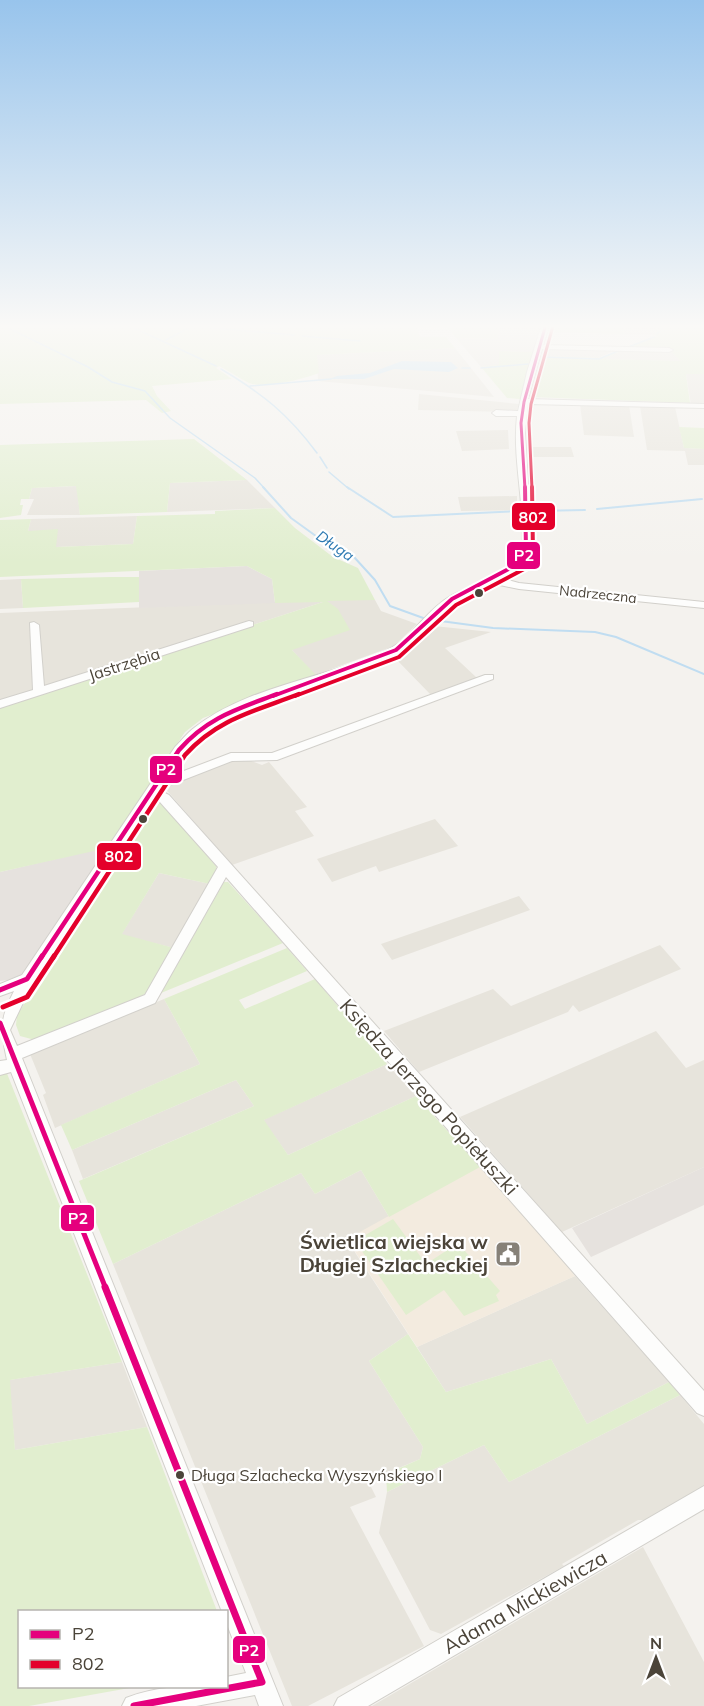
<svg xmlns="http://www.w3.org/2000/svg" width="704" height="1706" font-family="Mulish,sans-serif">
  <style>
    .residential { fill: #e7e4dc }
    .commercial { fill: #f3ebdf }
    .industrial { fill: #e6e2de }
    .green { fill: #e1eecf }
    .water { fill: #c0ddf1 }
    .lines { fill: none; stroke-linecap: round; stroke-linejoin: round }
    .stream-far1 { stroke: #c0ddf1; stroke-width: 1.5 }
    .stream { stroke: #c0ddf1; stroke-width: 2 }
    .minor-casing { stroke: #d2d0cb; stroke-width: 2 }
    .minor { fill: #fdfdfc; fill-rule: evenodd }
    .bus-1-far4-casing { stroke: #fff; stroke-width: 6 }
    .bus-1-far3-casing { stroke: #fff; stroke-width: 8 }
    .bus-1-far2-casing { stroke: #fff; stroke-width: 9 }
    .bus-1-far1-casing { stroke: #fff; stroke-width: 10 }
    .bus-1-casing { stroke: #fff; stroke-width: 11 }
    .bus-2-far3-casing { stroke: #fff; stroke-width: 6 }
    .bus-2-far2-casing { stroke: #fff; stroke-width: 8 }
    .bus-2-far1-casing { stroke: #fff; stroke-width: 9 }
    .bus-2-casing { stroke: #fff; stroke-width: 10 }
    .bus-1-far4 { stroke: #e5007d; stroke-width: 3 }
    .bus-1-far3 { stroke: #e5007d; stroke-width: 4 }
    .bus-1-far2 { stroke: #e5007d; stroke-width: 4.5 }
    .bus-1-far1 { stroke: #e5007d; stroke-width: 5 }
    .bus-1 { stroke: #e5007d; stroke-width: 7 }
    .bus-2-far3 { stroke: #e4002b; stroke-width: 3 }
    .bus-2-far2 { stroke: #e4002b; stroke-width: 4 }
    .bus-2-far1 { stroke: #e4002b; stroke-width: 4.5 }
    .bus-2 { stroke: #e4002b; stroke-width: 5 }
    .bus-dot { fill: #4b4439; stroke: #fff; stroke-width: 2 }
    .labels { text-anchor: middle; stroke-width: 4.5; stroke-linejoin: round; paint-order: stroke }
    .far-street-label { font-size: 14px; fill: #4b4439; stroke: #fff }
    .far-water-label { font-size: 15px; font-style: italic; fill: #2e7ab2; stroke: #fff }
    .street-label { font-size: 16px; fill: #4b4439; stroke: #fff }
    .near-bus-label { font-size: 16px; fill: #4b4439; stroke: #fff; text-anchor: start }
    .near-street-label { font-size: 20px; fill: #4b4439; stroke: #fff }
    .near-poi-label { font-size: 20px; font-weight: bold; fill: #4b4439; stroke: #fff; text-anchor: end }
    .line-badge { stroke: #fff; stroke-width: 2 }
    .badge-label { font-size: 16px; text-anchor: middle; font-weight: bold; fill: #fff }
  </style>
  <rect width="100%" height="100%" fill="#f4f2ee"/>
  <path class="residential" d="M 445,324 L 542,324 L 533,352 L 499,351 L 500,365 L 481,367 L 456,338 L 498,339 L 498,327 Z
    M 622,324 L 660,325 L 660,328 L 654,335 L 624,334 Z
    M 455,348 L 494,397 L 318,381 L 317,355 Z
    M 548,349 L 616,350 L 598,358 L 543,356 L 544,350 Z
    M 622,351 L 673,352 L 682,361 L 601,359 Z
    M 686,374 L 704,374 L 704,405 L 691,405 Z
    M 419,394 L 519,404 L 516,412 L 418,410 Z
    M 580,404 L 629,405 L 634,437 L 584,435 Z
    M 640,406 L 675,407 L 684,448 L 704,449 L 704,465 L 688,465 L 685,451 L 647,450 Z
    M 508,430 L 509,449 L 462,451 L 456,431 Z
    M 527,447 L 571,447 L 574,457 L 528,457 Z
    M 247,480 L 275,508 L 167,512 L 170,483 Z
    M 77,486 L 80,515 L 27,515 L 34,499 L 29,499 L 32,488 Z
    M 517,496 L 517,510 L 461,511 L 458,497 Z
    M 137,516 L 133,544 L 56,547 L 28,531 L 31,519 Z
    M 21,579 L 23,608 L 0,609 L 0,580 Z
    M 349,599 L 375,600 L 381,611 L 417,624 L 394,646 L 315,675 L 291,649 L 326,601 L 0,707 L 0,613 Z
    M 434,626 L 491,632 L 445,648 L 477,678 L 431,695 L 395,658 L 403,654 Z
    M 240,757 L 262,765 L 269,762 L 307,807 L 295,811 L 314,836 L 232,865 L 163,786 Z
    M 435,819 L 458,846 L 379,872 L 376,866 L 332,882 L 317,859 Z
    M 159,873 L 210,884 L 174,948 L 121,935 Z
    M 519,896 L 530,910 L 392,960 L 381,944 Z
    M 660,945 L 681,969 L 579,1012 L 573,1005 L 568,1012 L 419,1072 L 384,1031 L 493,989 L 511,1006 Z
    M 164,999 L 200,1064 L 55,1128 L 43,1095 L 46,1093 L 30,1054 Z
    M 656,1031 L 686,1068 L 704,1060 L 704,1167 L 562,1232 L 460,1117 Z
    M 387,1064 L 416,1096 L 288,1155 L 263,1120 Z
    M 236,1080 L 254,1106 L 83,1179 L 72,1150 Z
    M 361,1170 L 389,1217 L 347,1240 L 408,1334 L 369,1361 L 423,1447 L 420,1459 L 368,1481 L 376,1497 L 350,1507 L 424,1646 L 308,1706 L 292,1706 L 113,1264 L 301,1173 L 315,1194 Z
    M 575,1276 L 669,1382 L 587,1424 L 551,1359 L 446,1392 L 417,1347 Z
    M 122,1362 L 147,1427 L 15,1450 L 9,1380 Z
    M 680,1395 L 704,1424 L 704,1486 L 644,1520 L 638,1520 L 562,1564 L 564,1566 L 441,1634 L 430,1630 L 379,1533 L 387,1492 L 484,1445 L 509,1482 Z
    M 643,1547 L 704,1662 L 704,1706 L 372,1706 Z"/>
  <path class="commercial" d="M 483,1164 L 559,1251 L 561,1258 L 575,1276 L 417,1347 L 347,1239 Z"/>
  <path class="industrial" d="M 247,566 L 272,579 L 275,603 L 139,608 L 139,571 Z
    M 94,850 L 100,858 L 23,973 L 15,979 L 0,981 L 0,872 Z
    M 704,1167 L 704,1205 L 591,1257 L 572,1228 Z"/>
  <path class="green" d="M 0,324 L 127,324 L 124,326 L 128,327 L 131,326 L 129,324 L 435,324 L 437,327 L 417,328 L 420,337 L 446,337 L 455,348 L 317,355 L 319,373 C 304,379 264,389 249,383 C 239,378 229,371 219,366 L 216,368 L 232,379 L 152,386 L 157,396 L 171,411 L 162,413 L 146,400 L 0,404 Z
    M 550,324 L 622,324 L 624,334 L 548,332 Z
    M 626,324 L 704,324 L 704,374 L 686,374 L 690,403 L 530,397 L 541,356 L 598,358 L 622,351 L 603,359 L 681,361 L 668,348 L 624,348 L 658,336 L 654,335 L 660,328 L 659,325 Z
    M 447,326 L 498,327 L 498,339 L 456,338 Z
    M 499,351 L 533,352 L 520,399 L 507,398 L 481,367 L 499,365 Z
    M 679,427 L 704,428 L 704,449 L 684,448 Z
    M 194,439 L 247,480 L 170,483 L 167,512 L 80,515 L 76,486 L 32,488 L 29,499 L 21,499 L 20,505 L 23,505 L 21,515 L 0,518 L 0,445 Z
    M 275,508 L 295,528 L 333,557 L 358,568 L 375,600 L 327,601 L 338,609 L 350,630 L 292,650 L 317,676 L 203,718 L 185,732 L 100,858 L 94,851 L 0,872 L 0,707 L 323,602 L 275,603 L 272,579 L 247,566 L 0,577 L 0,520 L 31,519 L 28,531 L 58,529 L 56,547 L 133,544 L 137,516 L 215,514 L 215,511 Z
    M 111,577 L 139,577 L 139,602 L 23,608 L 21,579 Z
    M 156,801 L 161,803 L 216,866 L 217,871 L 210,884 L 159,873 L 122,934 L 174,948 L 150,989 L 140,998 L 35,1040 L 20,1036 L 16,1025 L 17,1015 Z
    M 224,882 L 228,882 L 283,943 L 161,993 Z
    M 287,948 L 307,971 L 239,1000 L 245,1009 L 315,979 L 387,1064 L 264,1120 L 288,1155 L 416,1096 L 480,1167 L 389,1217 L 361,1170 L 315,1194 L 301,1173 L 113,1264 L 79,1181 L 254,1106 L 236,1080 L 72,1150 L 61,1125 L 200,1064 L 164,999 Z
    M 6,1071 L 122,1362 L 10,1380 L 15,1450 L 147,1427 L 217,1611 L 20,1612 L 20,1686 L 135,1687 L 29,1706 L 0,1706 L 0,1072 Z
    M 393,1219 L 426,1264 L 458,1243 L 500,1291 L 496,1295 L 499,1301 L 464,1316 L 444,1290 L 406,1315 L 355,1241 Z
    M 408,1334 L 446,1392 L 551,1359 L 587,1424 L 669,1382 L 680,1395 L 509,1482 L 484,1445 L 387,1492 L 386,1474 L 420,1459 L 423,1447 L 369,1361 Z"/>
  <path class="water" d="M 402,361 L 451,362 L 458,368 L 449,372 L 394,369 L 364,379 L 330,379 L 337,376 L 370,373 Z"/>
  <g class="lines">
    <path class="stream-far1" d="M 0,324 L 88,367 L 112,382 L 145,391 L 170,418 L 255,478 L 265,489
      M 122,324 L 125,325
      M 192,326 L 294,335
      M 132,327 L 216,366
      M 657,334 L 667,324
      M 302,336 L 360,341
      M 166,340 L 196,324
      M 626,348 L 654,337
      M 541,364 L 542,357 L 599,359 L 618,351
      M 462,368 L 470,368
      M 481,368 L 528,364
      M 221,369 C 263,394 288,414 317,453
      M 250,386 L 331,379
      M 320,457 L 327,468
      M 329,472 L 349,489"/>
    <path class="stream" d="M 263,487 L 291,518 L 327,544 L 354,557 L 375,580 L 390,606 L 426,619
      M 347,487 L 393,517 L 519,511
      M 597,509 L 702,499
      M 534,511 L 585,510
      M 433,620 L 493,628 L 595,632 L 616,637 L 704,674"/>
    <g class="minor-casing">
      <path id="minor" d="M 542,324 L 550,324 L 543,345 L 669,348 L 673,350 L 669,352 L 542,349 L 528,399 L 704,404 L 704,408 L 528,404 L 525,433 L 532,545 C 529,562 518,571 504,579 L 519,583 L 704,602 L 704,608 L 519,589 L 495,584 L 472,593 L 447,608 L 414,642 L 398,653 L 373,665 L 253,705 L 225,718 L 201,734 L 183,753 L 168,777 L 231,753 L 272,753 L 485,675 L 493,675 L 493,679 L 277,760 L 232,761 L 173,784 L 162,786 L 159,790 L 169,795 L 704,1391 L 704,1416 L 697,1413 L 226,877 L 155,1003 L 22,1058 L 283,1706 L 259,1706 L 255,1695 L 196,1706 L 122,1706 L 126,1698 C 157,1685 193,1686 226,1686 L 226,1677 L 246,1673 L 226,1622 L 226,1612 L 222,1612 L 11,1072 L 0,1075 L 0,1061 L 7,1060 C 0,1028 0,1019 14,991 L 0,996 L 0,984 L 22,975 L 175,747 C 181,741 187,733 194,728 C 249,685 325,679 387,650 C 413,638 425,611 449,597 C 469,585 513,576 521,552 C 524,542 523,531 522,521 C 521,486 513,451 517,416 L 496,416 L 492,413 L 496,410 L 518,411 L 527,372 ZM 154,798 L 159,801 L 218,867 L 145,995 L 17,1046 L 10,1030 L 33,982 Z
        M 249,621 L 253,622 L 253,626 L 0,708 L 0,700 L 33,690 L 30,623 L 34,622 L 39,625 L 44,686 Z
        M 704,1486 L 704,1509 L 368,1706 L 334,1706 L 338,1698 Z"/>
    </g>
    <use href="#minor" class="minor"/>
    <g class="bus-1-far4-casing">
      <path id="bus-1-far4" d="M 525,489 L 521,423 L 524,402 L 546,324"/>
    </g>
    <g class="bus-1-far3-casing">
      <path id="bus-1-far3" d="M 273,696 L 396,650 L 452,599 L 520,563 L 526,551 L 525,487"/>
    </g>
    <g class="bus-1-far2-casing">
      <path id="bus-1-far2" d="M 41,958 L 179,750 C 208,717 238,709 277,694"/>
    </g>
    <g class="bus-1-far1-casing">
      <path id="bus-1-far1" d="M 0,990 L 27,979 L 42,956
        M 0,1023 L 106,1289"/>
    </g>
    <g class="bus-1-casing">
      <path id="bus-1" d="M 105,1287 L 262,1682 L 134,1706"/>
    </g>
    <g class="bus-2-far3-casing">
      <path id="bus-2-far3" d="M 532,489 L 529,423 L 531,404 L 553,326"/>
    </g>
    <g class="bus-2-far2-casing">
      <path id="bus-2-far2" d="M 295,696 L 399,657 L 456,605 L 526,568 L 533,553 L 532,487"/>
    </g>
    <g class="bus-2-far1-casing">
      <path id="bus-2-far1" d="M 53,958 L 185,755 C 217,719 255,711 299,694"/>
    </g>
    <g class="bus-2-casing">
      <path id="bus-2" d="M 3,1007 L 27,997 L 54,956"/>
    </g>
    <use href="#bus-1-far4" class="bus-1-far4"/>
    <use href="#bus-1-far3" class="bus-1-far3"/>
    <use href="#bus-1-far2" class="bus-1-far2"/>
    <use href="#bus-1-far1" class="bus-1-far1"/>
    <use href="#bus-1" class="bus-1"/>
    <use href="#bus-2-far3" class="bus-2-far3"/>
    <use href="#bus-2-far2" class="bus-2-far2"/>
    <use href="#bus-2-far1" class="bus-2-far1"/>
    <use href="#bus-2" class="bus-2"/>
  </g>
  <linearGradient id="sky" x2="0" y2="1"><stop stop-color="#98c4ec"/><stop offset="0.58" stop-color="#faf9f7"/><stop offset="1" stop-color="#faf9f7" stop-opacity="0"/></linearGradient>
  <rect width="704" height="563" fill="url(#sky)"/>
  <defs>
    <g id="civic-square" transform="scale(1.35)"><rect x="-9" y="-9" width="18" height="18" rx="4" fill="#868178" stroke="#fff"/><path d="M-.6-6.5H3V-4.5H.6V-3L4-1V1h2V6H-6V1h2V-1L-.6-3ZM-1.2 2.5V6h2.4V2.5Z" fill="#fff"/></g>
  </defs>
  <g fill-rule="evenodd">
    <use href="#civic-square" x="508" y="1254"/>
  </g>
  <g class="bus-dot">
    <circle cx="479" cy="593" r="5"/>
    <circle cx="143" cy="819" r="5"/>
    <circle cx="180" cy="1475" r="5"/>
  </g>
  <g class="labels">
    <g class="far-street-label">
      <text transform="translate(598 594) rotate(6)" y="5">Nadrzeczna</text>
    </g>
    <g class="far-water-label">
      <text transform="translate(335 546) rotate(34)" y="5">Długa</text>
    </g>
    <g class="street-label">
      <text transform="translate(124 664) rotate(-18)" y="6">Jastrzębia</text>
    </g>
    <g class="near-bus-label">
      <text x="191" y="1481">Długa Szlachecka Wyszyńskiego I</text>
    </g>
    <g class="near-street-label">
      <text transform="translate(429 1097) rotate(48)" y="7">Księdza Jerzego Popiełuszki</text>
      <text transform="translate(525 1602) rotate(-30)" y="7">Adama Mickiewicza</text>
    </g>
    <g class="near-poi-label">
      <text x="488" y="1249">Świetlica wiejska w<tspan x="488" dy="23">Długiej Szlacheckiej</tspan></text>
    </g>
  </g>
  <g class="line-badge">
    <rect x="511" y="502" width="45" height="29" rx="6" fill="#e4002b"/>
    <rect x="506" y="541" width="35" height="29" rx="6" fill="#e5007d"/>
    <rect x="149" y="755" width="34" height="29" rx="6" fill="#e5007d"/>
    <rect x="96" y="842" width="46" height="29" rx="6" fill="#e4002b"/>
    <rect x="60" y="1204" width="35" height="28" rx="6" fill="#e5007d"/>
    <rect x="232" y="1635" width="34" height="29" rx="6" fill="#e5007d"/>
  </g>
  <g class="badge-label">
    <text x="533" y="523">802</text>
    <text x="524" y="561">P2</text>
    <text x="166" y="775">P2</text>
    <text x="119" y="862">802</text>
    <text x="78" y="1224">P2</text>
    <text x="249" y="1656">P2</text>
  </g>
  <rect x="18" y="1610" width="210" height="78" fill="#ffffff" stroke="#b7b4b0" stroke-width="1.5"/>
  <rect x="30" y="1630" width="30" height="9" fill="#e5007d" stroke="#b7b4b0" stroke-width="1.5"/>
  <text x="72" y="1640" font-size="18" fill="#4b4439">P2</text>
  <rect x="30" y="1660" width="30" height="9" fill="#e4002b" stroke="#b7b4b0" stroke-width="1.5"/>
  <text x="72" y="1670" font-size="18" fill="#4b4439">802</text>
  <g transform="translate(656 1658)" stroke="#ffffff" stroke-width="4.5" paint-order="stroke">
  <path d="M0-4.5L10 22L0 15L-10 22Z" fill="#4b4439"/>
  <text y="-9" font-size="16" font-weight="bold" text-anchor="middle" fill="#4b4439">N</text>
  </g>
</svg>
